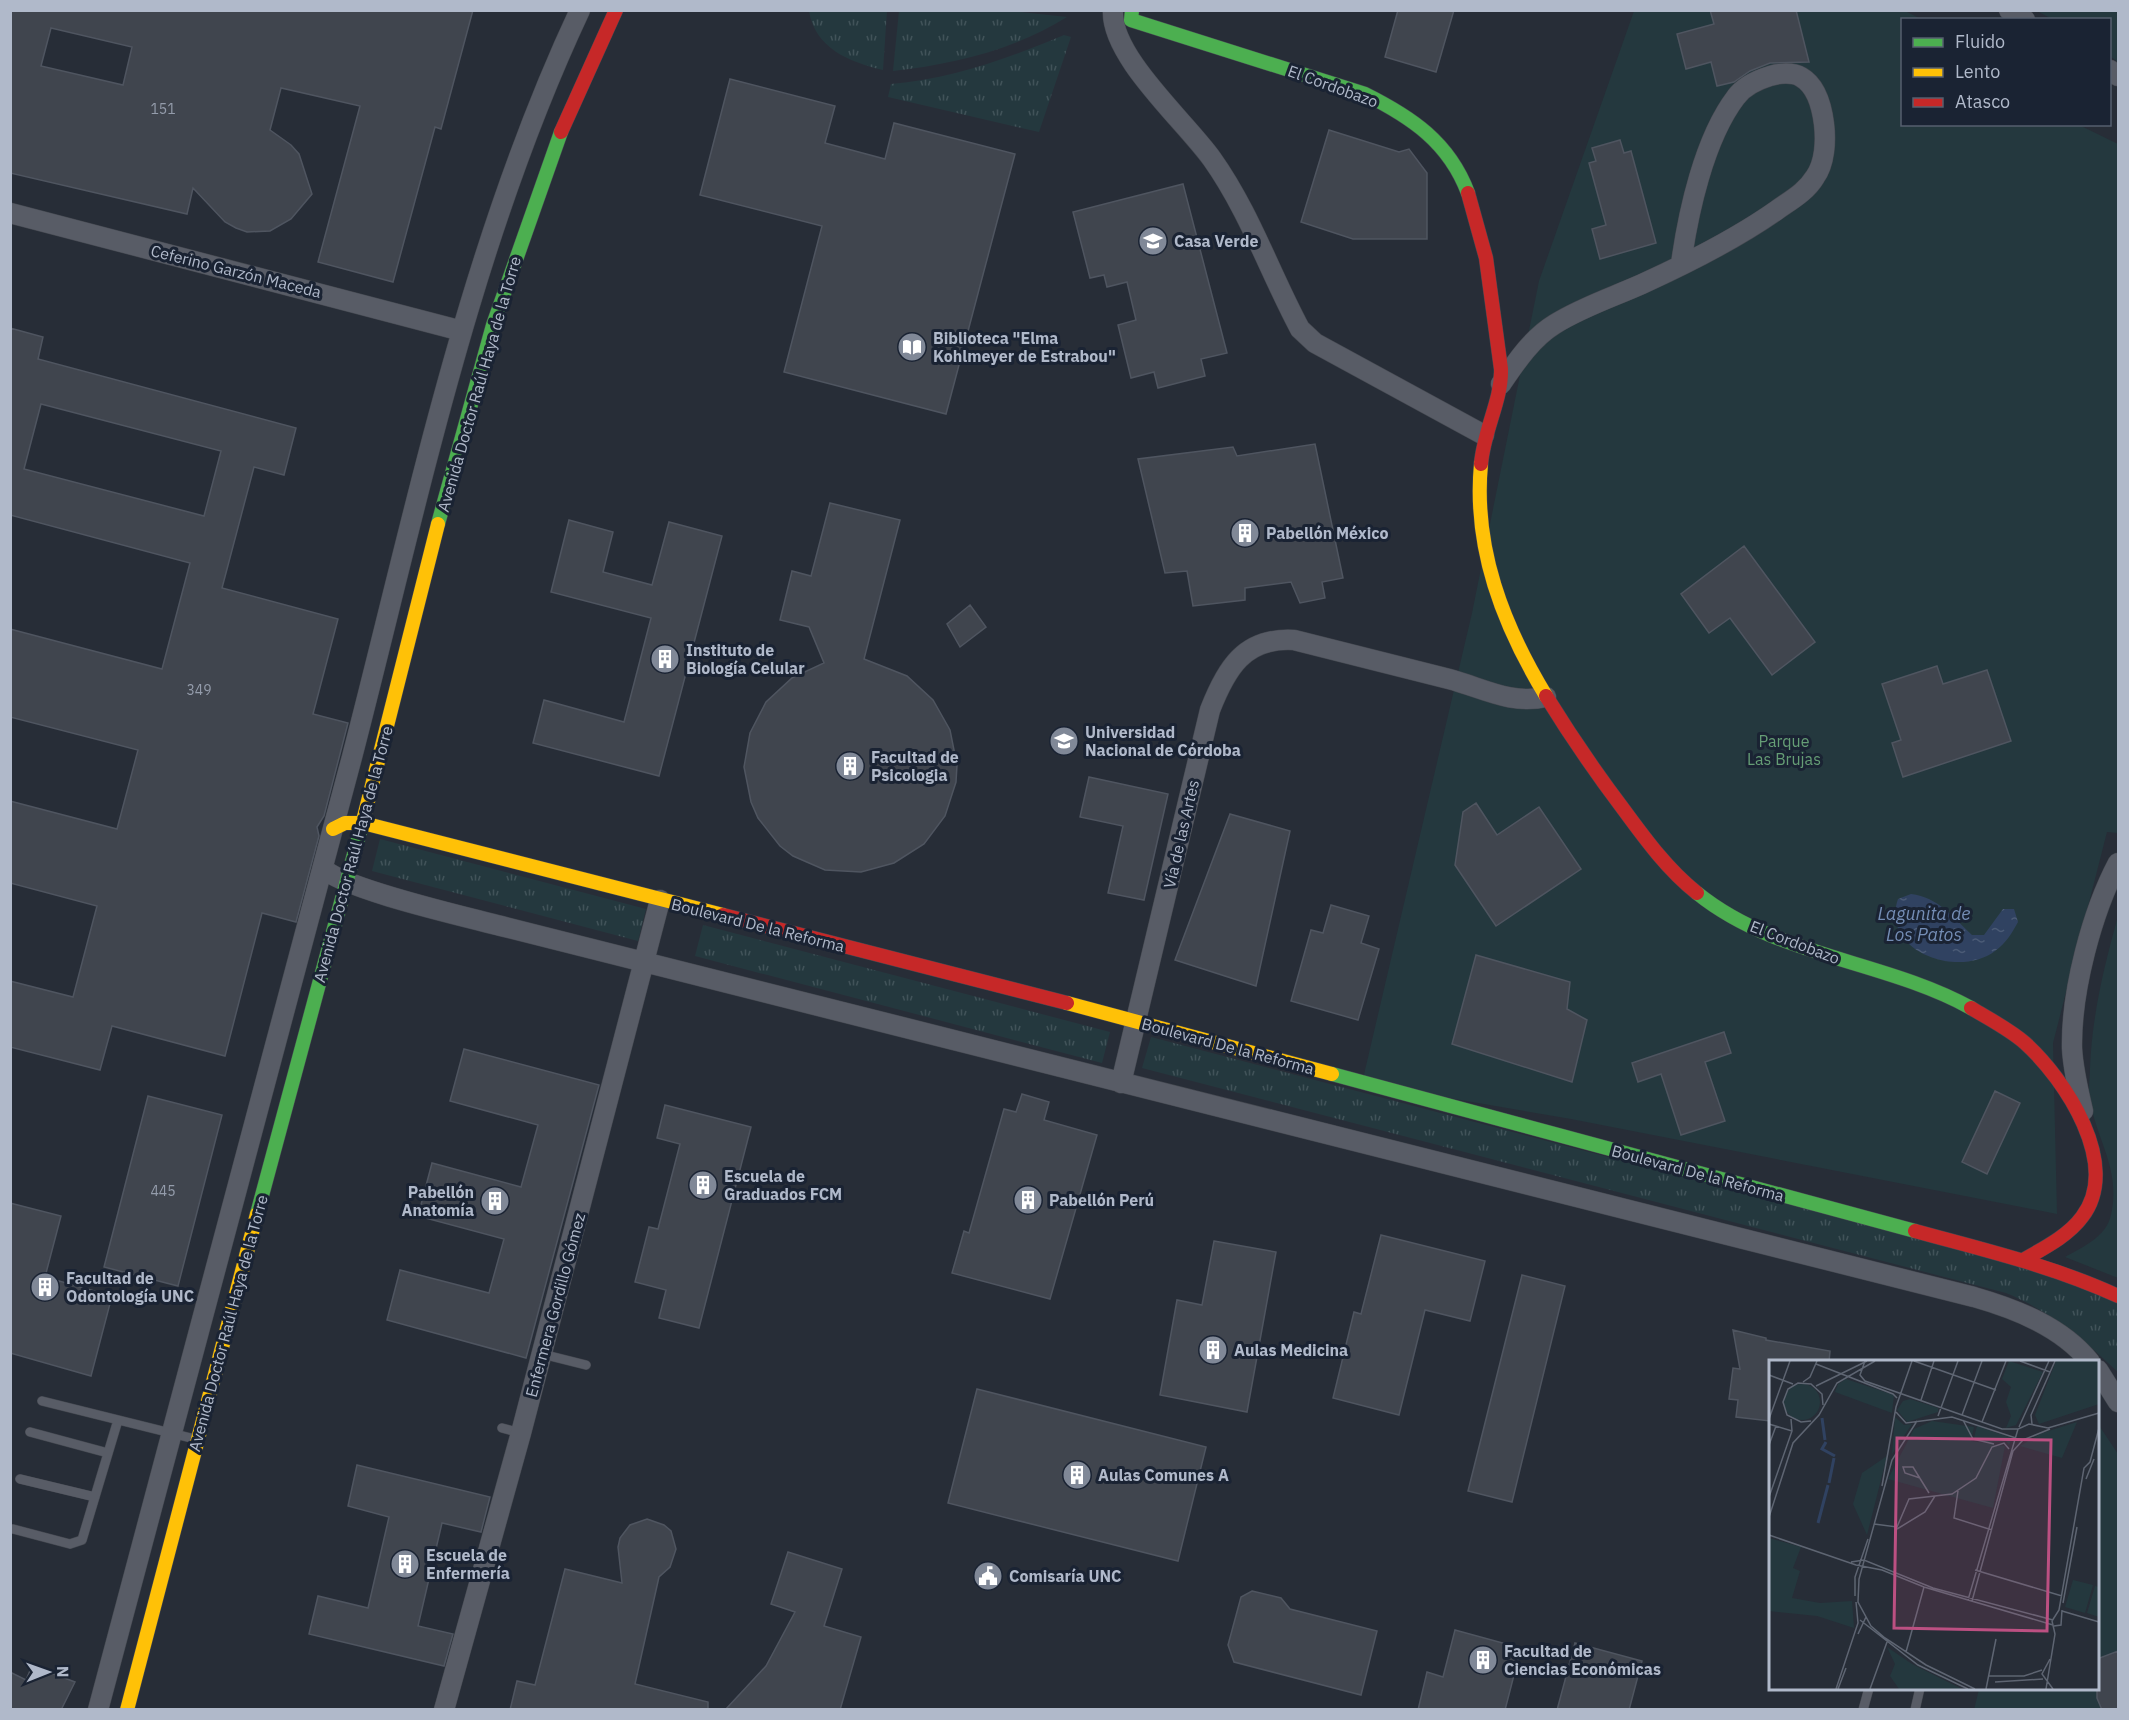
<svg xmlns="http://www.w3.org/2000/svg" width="2129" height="1720" font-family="'IBM Plex Sans',sans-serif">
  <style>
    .grass { fill: url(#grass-tufts) }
    .green { fill: #24383e }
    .water { fill: url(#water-ripples) }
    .building { fill: #40454e; stroke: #4f5560; stroke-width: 1.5; fill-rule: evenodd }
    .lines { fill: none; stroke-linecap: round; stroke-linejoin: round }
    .lane-casing { stroke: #444850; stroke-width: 10 }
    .street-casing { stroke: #444850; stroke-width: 21 }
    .fast-casing { stroke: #444850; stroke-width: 15 }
    .slow-casing { stroke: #444850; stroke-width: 15 }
    .jam-casing { stroke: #444850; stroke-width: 15 }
    .lane { stroke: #585c66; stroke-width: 9 }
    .street { stroke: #585c66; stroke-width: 20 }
    .fast { stroke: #4caf50; stroke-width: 14 }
    .slow { stroke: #ffc107; stroke-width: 14 }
    .jam { stroke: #c62828; stroke-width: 14 }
    .labels { text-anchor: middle; stroke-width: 6; stroke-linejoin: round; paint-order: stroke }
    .number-label { font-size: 14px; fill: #949cab }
    .street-label { font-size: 16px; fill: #b0b9ca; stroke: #1a2333 }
    .poi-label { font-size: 16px; font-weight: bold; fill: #b0b9ca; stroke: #1a2333; text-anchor: start }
    .park-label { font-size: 16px; fill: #659d75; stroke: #1a2333 }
    .water-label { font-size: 18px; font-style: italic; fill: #748db5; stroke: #1a2333 }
    .inset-river { fill: none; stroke: #304261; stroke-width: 3 }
    .inset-road { fill: none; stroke: #5e6572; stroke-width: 1.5 }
    .view { fill: #bc5082; fill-opacity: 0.15; stroke: #bc5082; stroke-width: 3 }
    .inset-edge { fill: none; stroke: #b0b9ca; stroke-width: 3 }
  </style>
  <defs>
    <pattern id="grass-tufts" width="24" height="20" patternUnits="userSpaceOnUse" patternTransform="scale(1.5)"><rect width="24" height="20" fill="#24383e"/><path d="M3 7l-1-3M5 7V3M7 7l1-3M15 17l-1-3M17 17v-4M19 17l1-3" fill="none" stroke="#415359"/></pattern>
    <pattern id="water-ripples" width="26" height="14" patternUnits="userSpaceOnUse" patternTransform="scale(1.5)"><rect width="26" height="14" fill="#304261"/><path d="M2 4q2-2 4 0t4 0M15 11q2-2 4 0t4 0" fill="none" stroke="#4b5b76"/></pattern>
  </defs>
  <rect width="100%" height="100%" fill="#272d37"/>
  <path class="grass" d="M 1001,10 L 1067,17 C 1014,50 954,64 893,71 L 899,11 Z
    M 809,11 L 887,11 L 883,70 C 849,62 815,48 809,11 Z
    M 1064,35 L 1071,37 L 1039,132 L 888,97 L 891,84 C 951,79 1009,58 1064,35 Z
    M 380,839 L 646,909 L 638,941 L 372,871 Z
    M 703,925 L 1110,1032 L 1102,1063 L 695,956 Z
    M 1151,1037 L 1997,1259 L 2118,1301 L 2118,1372 C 2083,1339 2050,1311 2006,1293 L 1142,1068 Z"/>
  <path class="green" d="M 1634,11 L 1905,11 L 1921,19 L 1902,20 L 1902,124 L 2079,125 L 2118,144 L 2118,833 L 2107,832 L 2053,1043 L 2057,1214 L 1571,1119 L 1362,1083 L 1472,613 L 1539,281 Z
    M 2037,11 L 2118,11 L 2118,62 L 2110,56 L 2110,20 L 2052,19 Z
    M 2118,916 L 2118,1278 L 2065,1257 C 2083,1247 2106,1237 2111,1215 C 2121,1169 2097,1142 2090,1100 C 2088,1090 2090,1078 2090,1068 C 2092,1015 2104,967 2118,916 Z
    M 2098,1424 L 2118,1454 L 2118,1709 L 1974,1710 L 1979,1689 L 2098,1688 Z"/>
  <path class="water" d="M 1911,894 C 1938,897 1954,918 1972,935 L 1984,935 L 2003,909 L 2014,909 L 2018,922 C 2012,933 2006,943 1995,951 C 1958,979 1880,951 1898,899 Z"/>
  <path class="building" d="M 10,10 L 473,10 L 441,129 L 435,127 L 393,282 L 318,262 L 360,106 L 281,88 L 270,130 L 291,145 L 299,154 L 312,194 L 291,219 L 270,231 L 247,232 L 236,228 L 225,222 L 193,188 L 187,214 L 10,173 ZM 51,28 L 132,47 L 123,85 L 41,66 Z
    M 1398,10 L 1454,10 L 1436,72 L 1385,57 Z
    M 1710,10 L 1796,10 L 1809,62 L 1770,63 L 1750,71 L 1734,82 L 1717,86 L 1711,62 L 1686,69 L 1677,34 L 1714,24 Z
    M 730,79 L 835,106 L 825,143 L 885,159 L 894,123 L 1015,154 L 946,414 L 784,372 L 822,226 L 700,195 Z
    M 1329,130 L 1399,152 L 1409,149 L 1427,173 L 1427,239 L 1353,239 L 1301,222 Z
    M 1620,140 L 1624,153 L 1631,151 L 1656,243 L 1600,259 L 1592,229 L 1606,225 L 1589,163 L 1596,161 L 1592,148 Z
    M 1183,184 L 1227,353 L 1201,359 L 1205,376 L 1158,388 L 1154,372 L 1131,378 L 1118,325 L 1136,320 L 1127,282 L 1107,287 L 1104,275 L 1090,278 L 1073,212 Z
    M 10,328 L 43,337 L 38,359 L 296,428 L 284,475 L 254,467 L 222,588 L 338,619 L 313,714 L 348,723 L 324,816 L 317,827 L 319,836 L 296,922 L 262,913 L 225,1056 L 112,1026 L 100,1070 L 10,1047 L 10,981 L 73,997 L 97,906 L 10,883 L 10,801 L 117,829 L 138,750 L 10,717 L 10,629 L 162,669 L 190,563 L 10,515 ZM 41,404 L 221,451 L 204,516 L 24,469 Z
    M 1315,444 L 1343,578 L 1322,582 L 1325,598 L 1300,603 L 1291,582 L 1245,588 L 1245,600 L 1193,606 L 1187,571 L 1165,573 L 1138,459 L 1233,447 L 1237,456 Z
    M 830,503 L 900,520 L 864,659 L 907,676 L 933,700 L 950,730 L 957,765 L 956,782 L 945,816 L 924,844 L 894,863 L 861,872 L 825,870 L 793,856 L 780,846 L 758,818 L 751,802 L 744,767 L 750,733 L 766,702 L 792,678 L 824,663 L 809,627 L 780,620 L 792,571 L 811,576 Z
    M 569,520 L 613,532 L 603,572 L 652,585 L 669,522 L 722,536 L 659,776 L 533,743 L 544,700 L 624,722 L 651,618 L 551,592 Z
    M 1744,546 L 1815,642 L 1772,675 L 1730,618 L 1709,633 L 1681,594 Z
    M 970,605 L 986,627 L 960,647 L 947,624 Z
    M 1937,666 L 1943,684 L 1987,670 L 2011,741 L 1903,777 L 1892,743 L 1901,740 L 1882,684 Z
    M 1089,777 L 1168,794 L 1144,900 L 1108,893 L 1123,826 L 1080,817 Z
    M 1476,803 L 1497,835 L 1539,807 L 1581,869 L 1496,926 L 1455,865 L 1463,812 Z
    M 1230,814 L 1290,831 L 1256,986 L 1175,960 Z
    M 1331,905 L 1369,916 L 1361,943 L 1379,949 L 1358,1020 L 1291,1001 L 1311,930 L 1323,933 Z
    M 1476,955 L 1570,982 L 1567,1009 L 1587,1020 L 1572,1082 L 1452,1044 Z
    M 1724,1032 L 1731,1053 L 1705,1062 L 1725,1121 L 1681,1135 L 1661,1074 L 1638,1082 L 1632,1063 Z
    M 464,1049 L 599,1085 L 526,1358 L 387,1320 L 400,1270 L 489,1293 L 504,1239 L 418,1216 L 432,1163 L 521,1187 L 538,1125 L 450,1101 Z
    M 1995,1091 L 2020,1103 L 1987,1174 L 1962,1162 Z
    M 1022,1094 L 1049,1102 L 1044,1120 L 1097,1135 L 1050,1299 L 952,1273 L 964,1231 L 969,1233 L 1004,1109 L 1016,1112 Z
    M 148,1096 L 222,1115 L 178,1286 L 104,1267 Z
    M 665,1105 L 751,1127 L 699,1328 L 659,1318 L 666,1290 L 635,1282 L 649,1227 L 658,1229 L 680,1144 L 657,1138 Z
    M 10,1203 L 61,1216 L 45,1277 L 112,1296 L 91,1376 L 10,1353 Z
    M 1381,1235 L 1485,1261 L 1470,1321 L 1425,1310 L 1399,1415 L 1333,1398 L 1354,1312 L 1361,1314 Z
    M 1214,1241 L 1276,1252 L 1247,1412 L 1160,1395 L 1177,1300 L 1202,1305 Z
    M 1522,1275 L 1565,1286 L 1512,1502 L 1468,1491 Z
    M 1733,1330 L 1766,1338 L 1766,1340 L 1830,1351 L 1829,1362 L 1770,1362 L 1770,1421 L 1736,1417 L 1738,1400 L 1729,1399 L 1733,1368 L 1740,1369 Z
    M 977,1389 L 1206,1447 L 1178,1561 L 948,1503 Z
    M 357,1465 L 490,1497 L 481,1532 L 442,1523 L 418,1626 L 453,1634 L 444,1666 L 309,1634 L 318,1596 L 368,1608 L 389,1517 L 348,1506 Z
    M 647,1519 L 664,1525 L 671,1531 L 676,1549 L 670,1567 L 659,1577 L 635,1684 L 708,1702 L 708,1710 L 510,1710 L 517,1681 L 535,1685 L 565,1569 L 622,1583 L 618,1547 L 620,1538 L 630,1525 Z
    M 788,1552 L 842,1569 L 824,1626 L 861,1637 L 840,1710 L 725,1710 L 766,1666 L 795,1612 L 771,1604 Z
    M 1252,1591 L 1281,1598 L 1290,1609 L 1377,1631 L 1361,1695 L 1234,1662 L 1228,1645 L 1241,1597 Z
    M 1455,1630 L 1521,1648 L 1505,1710 L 1418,1710 L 1427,1672 L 1443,1677 Z
    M 1575,1643 L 1642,1661 L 1629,1710 L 1557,1710 Z
    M 2118,1651 L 2118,1710 L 2102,1710 L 2097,1698 L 2097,1659 Z
    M 32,1666 L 75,1682 L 61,1710 L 10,1710 L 10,1672 L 26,1680 Z"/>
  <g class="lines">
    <g class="lane-casing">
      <path id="lane" d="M 542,1354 L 586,1365
        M 42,1401 L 195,1439
        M 502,1428 L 521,1433
        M 30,1432 L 108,1453
        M 20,1479 L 95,1497
        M 13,1529 L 70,1544 L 82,1540 L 118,1420
        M 1863,1710 L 1869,1688
        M 1915,1710 L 1920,1688"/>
    </g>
    <g class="street-casing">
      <path id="street" d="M 1113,10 C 1110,56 1185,121 1212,159 C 1249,211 1270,273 1300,329 L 1315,343 L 1484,435
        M 2009,10 L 2025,20
        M 2110,70 L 2118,76
        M 10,213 L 462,331
        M 1501,384 C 1516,362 1532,338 1555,324 C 1582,307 1613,297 1642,284 C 1688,263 1736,239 1777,210 C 1791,200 1806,192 1815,177 C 1825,163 1826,141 1824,124 C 1822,108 1817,86 1801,77 C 1793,72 1779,73 1770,76 C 1757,80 1744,86 1736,97 C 1704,139 1688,213 1681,264
        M 323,868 C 342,889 467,917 501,926 L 1974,1297 C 2016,1309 2062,1327 2090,1362
        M 1121,1083 L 1210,710 C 1226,669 1244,637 1294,640 C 1346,653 1398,666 1449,679 C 1483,688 1511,705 1546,697
        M 2083,1111 C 2078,1090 2073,1069 2072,1048 C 2071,991 2092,912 2118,863
        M 2098,1370 L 2118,1402
        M 98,1710 C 183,1392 270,1075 352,757 C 417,506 469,246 580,10
        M 444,1710 L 521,1433 L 660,900"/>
    </g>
    <g class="fast-casing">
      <path id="fast" d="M 1132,10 L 1131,20 L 1365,94 C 1411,117 1449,142 1468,193
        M 438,524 L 493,325 L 561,132
        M 1697,893 C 1776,957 1884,960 1971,1008
        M 1332,1074 L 1915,1231
        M 257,1214 L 364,817"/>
    </g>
    <g class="slow-casing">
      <path id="slow" d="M 1481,464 C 1473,548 1503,625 1546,696
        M 364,817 L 438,524
        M 333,829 L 345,823 L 363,823 L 723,915
        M 1067,1003 L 1332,1074
        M 127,1710 L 257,1214"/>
    </g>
    <g class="jam-casing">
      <path id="jam" d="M 561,132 L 616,10
        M 1468,193 L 1486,258 L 1501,369 C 1502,400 1484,429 1481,464
        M 1546,696 C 1570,735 1596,773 1624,810 C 1646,840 1668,870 1697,893
        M 723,915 L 1067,1003
        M 1971,1008 C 1989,1019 2009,1029 2025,1043 C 2065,1079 2122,1165 2082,1217 C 2068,1236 2044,1248 2023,1260
        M 1915,1231 C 1984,1250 2053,1266 2118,1296"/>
    </g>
    <use href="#lane" class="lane"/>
    <use href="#street" class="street"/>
    <use href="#fast" class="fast"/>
    <use href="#slow" class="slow"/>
    <use href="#jam" class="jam"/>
  </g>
  <defs>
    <g id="university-disc" transform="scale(1.5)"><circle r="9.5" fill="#808897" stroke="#1a2333"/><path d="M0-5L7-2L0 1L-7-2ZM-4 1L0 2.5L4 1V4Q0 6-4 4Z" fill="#fff"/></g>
    <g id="library-disc" transform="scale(1.5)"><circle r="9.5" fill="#808897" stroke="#1a2333"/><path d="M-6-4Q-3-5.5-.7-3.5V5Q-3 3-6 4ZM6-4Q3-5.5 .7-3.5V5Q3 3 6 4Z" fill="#fff"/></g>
    <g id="building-disc" transform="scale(1.5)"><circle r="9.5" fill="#808897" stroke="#1a2333"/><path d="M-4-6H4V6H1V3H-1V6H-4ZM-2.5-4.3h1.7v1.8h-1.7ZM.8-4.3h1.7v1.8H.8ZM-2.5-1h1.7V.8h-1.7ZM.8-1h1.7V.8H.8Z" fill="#fff"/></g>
    <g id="civic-disc" transform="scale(1.5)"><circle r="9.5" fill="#808897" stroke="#1a2333"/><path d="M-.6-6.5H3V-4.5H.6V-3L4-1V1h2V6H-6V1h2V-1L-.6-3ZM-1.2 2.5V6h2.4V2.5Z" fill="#fff"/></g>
  </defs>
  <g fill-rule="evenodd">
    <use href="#university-disc" x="1153" y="241"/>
    <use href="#library-disc" x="912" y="347"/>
    <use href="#building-disc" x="1245" y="533"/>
    <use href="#building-disc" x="665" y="659"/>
    <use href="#university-disc" x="1064" y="741"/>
    <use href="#building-disc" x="850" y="766"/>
    <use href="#building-disc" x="703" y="1185"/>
    <use href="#building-disc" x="1028" y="1200"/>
    <use href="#building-disc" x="495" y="1201"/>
    <use href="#building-disc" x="45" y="1287"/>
    <use href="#building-disc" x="1213" y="1350"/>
    <use href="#building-disc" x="1077" y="1475"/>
    <use href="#building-disc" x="405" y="1564"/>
    <use href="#civic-disc" x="988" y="1576"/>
    <use href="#building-disc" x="1483" y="1660"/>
  </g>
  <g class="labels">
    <g class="number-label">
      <text x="163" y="114">151</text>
      <text x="199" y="695">349</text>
      <text x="163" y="1196">445</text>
    </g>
    <g class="street-label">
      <text transform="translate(1333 86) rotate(20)" y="6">El Cordobazo</text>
      <text transform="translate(236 271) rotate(14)" y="6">Ceferino Garzón Maceda</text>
      <text transform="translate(479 384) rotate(-74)" y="6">Avenida Doctor Raúl Haya de la Torre</text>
      <text transform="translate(1181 834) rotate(-77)" y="6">Vía de las Artes</text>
      <text transform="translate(353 854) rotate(-75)" y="6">Avenida Doctor Raúl Haya de la Torre</text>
      <text transform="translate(758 925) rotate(14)" y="6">Boulevard De la Reforma</text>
      <text transform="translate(1795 942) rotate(21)" y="6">El Cordobazo</text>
      <text transform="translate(1228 1046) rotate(15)" y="6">Boulevard De la Reforma</text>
      <text transform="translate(1698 1173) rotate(15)" y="6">Boulevard De la Reforma</text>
      <text transform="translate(555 1305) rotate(-75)" y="6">Enfermera Gordillo Gómez</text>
      <text transform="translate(228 1323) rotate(-75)" y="6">Avenida Doctor Raúl Haya de la Torre</text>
    </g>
    <g class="poi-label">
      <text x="1174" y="247">Casa Verde</text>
      <text x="933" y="344">Biblioteca "Elma<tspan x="933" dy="18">Kohlmeyer de Estrabou"</tspan></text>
      <text x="1266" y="539">Pabellón México</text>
      <text x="686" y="656">Instituto de<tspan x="686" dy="18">Biología Celular</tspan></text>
      <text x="1085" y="738">Universidad<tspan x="1085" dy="18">Nacional de Córdoba</tspan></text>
      <text x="871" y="763">Facultad de<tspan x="871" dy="18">Psicologia</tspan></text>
      <text x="724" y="1182">Escuela de<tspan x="724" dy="18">Graduados FCM</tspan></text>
      <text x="474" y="1198" text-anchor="end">Pabellón<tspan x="474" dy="18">Anatomía</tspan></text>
      <text x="1049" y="1206">Pabellón Perú</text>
      <text x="66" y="1284">Facultad de<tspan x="66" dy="18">Odontología UNC</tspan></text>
      <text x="1234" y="1356">Aulas Medicina</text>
      <text x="1098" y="1481">Aulas Comunes A</text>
      <text x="426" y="1561">Escuela de<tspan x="426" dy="18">Enfermería</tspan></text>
      <text x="1009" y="1582">Comisaría UNC</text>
      <text x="1504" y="1657">Facultad de<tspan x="1504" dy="18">Ciencias Económicas</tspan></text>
    </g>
    <g class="park-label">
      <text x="1784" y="747">Parque<tspan x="1784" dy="18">Las Brujas</tspan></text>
    </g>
    <g class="water-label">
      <text x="1924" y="920">Lagunita de<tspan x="1924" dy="21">Los Patos</tspan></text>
    </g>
  </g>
  <g transform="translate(1769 1360)">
    <rect width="330" height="330" fill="#272d37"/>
    <path d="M 240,1 L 274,12 L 247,65 L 237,68 L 242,56 L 237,42 L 242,27 L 233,19 ZM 287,1 L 330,1 L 330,44 L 270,64 L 266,55 ZM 77,19 L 125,35 L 123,53 L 66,32 L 69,24 ZM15 42a18 18 0 1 1 36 0a18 18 0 1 1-36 0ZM 141,39 L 169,48 L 169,52 L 138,62 L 128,50 L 134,41 ZM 126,57 L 135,65 L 143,64 L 123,94 ZM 163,61 L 205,67 L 202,81 L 236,86 L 224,148 L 119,119 L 145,69 ZM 308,62 L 293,98 L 251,86 L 273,73 ZM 208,66 L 243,78 L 240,85 L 237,81 L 221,83 L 205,78 ZM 118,96 L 98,175 L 84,144 L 93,113 ZM 0,178 L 32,187 L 24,208 L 31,211 L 23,238 L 51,243 L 83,241 L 85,268 L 48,256 L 0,251 ZM 304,220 L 324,225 L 316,253 L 296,247 ZM 326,226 L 330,227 L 330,257 L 318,253 ZM 118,287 L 143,304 L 193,329 L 130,329 L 121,316 L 126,304 Z" fill="#24383e"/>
    <path class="inset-river" d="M 53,58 L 56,80M 57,82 L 53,89 L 66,96M 60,123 L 65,98M 49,163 L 59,125"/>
    <path class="inset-road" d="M 96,1 L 91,15 L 96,21 L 233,69 L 249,69M 145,1 L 227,30M 251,1 L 281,12M 47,4 L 124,34 L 128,38M 0,15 L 24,24M 34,22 L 41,17 L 48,1M 47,26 L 98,1M 152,40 L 165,1M 127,52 L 137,63 L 183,57 L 253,80M 193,55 L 213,1M 169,56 L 189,1M 0,59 L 21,1M 194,60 L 204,79 L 225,84M 42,61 L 32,62 L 18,55 L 14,42 L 19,29 L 29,23 L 42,24 L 53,34 L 54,45M 148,61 L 123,100 L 90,219 L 89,242 L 102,266 L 116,278 L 157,305 L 206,329M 213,62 L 237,1M 0,64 L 23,71M 263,64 L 262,55 L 286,1M 250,67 L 280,1M 0,85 L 7,66M 151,118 L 136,113 L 134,107 L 144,107 L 160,133M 317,119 L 325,99M 113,126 L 127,47 L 143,1M 189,131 L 185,158 L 223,170M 0,137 L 23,71 L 22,59M 0,157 L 24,83 L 50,55 L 68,23 L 106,1M 105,164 L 128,167 L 140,139 L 183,134 L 207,118 L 223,87 L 235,83 L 240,89M 128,169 L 156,152 L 166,136M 0,175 L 87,205 L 113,210 L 155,227 L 284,265M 82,202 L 95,200 L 164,228 L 284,260M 206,210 L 293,236M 86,236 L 86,217 L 99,179M 199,240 L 249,69 L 260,64 L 279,68 L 330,53M 203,241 L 244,91 L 254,80 L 281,69M 294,243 L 308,167M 293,251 L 330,262M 91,260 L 149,305 L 199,329M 285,266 L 292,265 L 293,250M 89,274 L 97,257M 137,292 L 155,227M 281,299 L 273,314 L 284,329M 220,316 L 255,316 L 273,310M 226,322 L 274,319M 67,329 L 89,263 L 87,242M 69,329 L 77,308M 101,329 L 118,282M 217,329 L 227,279M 277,329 L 286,274 L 283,261 L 290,250 L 315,108 L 321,102 L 330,68"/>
    <path class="view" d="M 128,78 L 282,80 L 278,271 L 125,268 Z"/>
    <rect width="330" height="330" class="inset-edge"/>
  </g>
  <rect width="2129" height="1720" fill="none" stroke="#b0b9ca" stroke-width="24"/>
  <rect x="1901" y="18" width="210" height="108" fill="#1a2333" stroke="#565f6f" stroke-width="1.5"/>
  <rect x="1913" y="38" width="30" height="9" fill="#4caf50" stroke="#565f6f" stroke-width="1.5"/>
  <text x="1955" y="48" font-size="18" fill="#b0b9ca">Fluido</text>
  <rect x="1913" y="68" width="30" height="9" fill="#ffc107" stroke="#565f6f" stroke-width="1.5"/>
  <text x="1955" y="78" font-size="18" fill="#b0b9ca">Lento</text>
  <rect x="1913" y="98" width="30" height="9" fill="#c62828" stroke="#565f6f" stroke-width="1.5"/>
  <text x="1955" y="108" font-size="18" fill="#b0b9ca">Atasco</text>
  <g transform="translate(48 1672) rotate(89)" stroke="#1a2333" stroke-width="4.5" paint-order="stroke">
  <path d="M0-4.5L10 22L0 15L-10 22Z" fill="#b0b9ca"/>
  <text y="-9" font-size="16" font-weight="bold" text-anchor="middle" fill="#b0b9ca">N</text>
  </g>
</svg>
